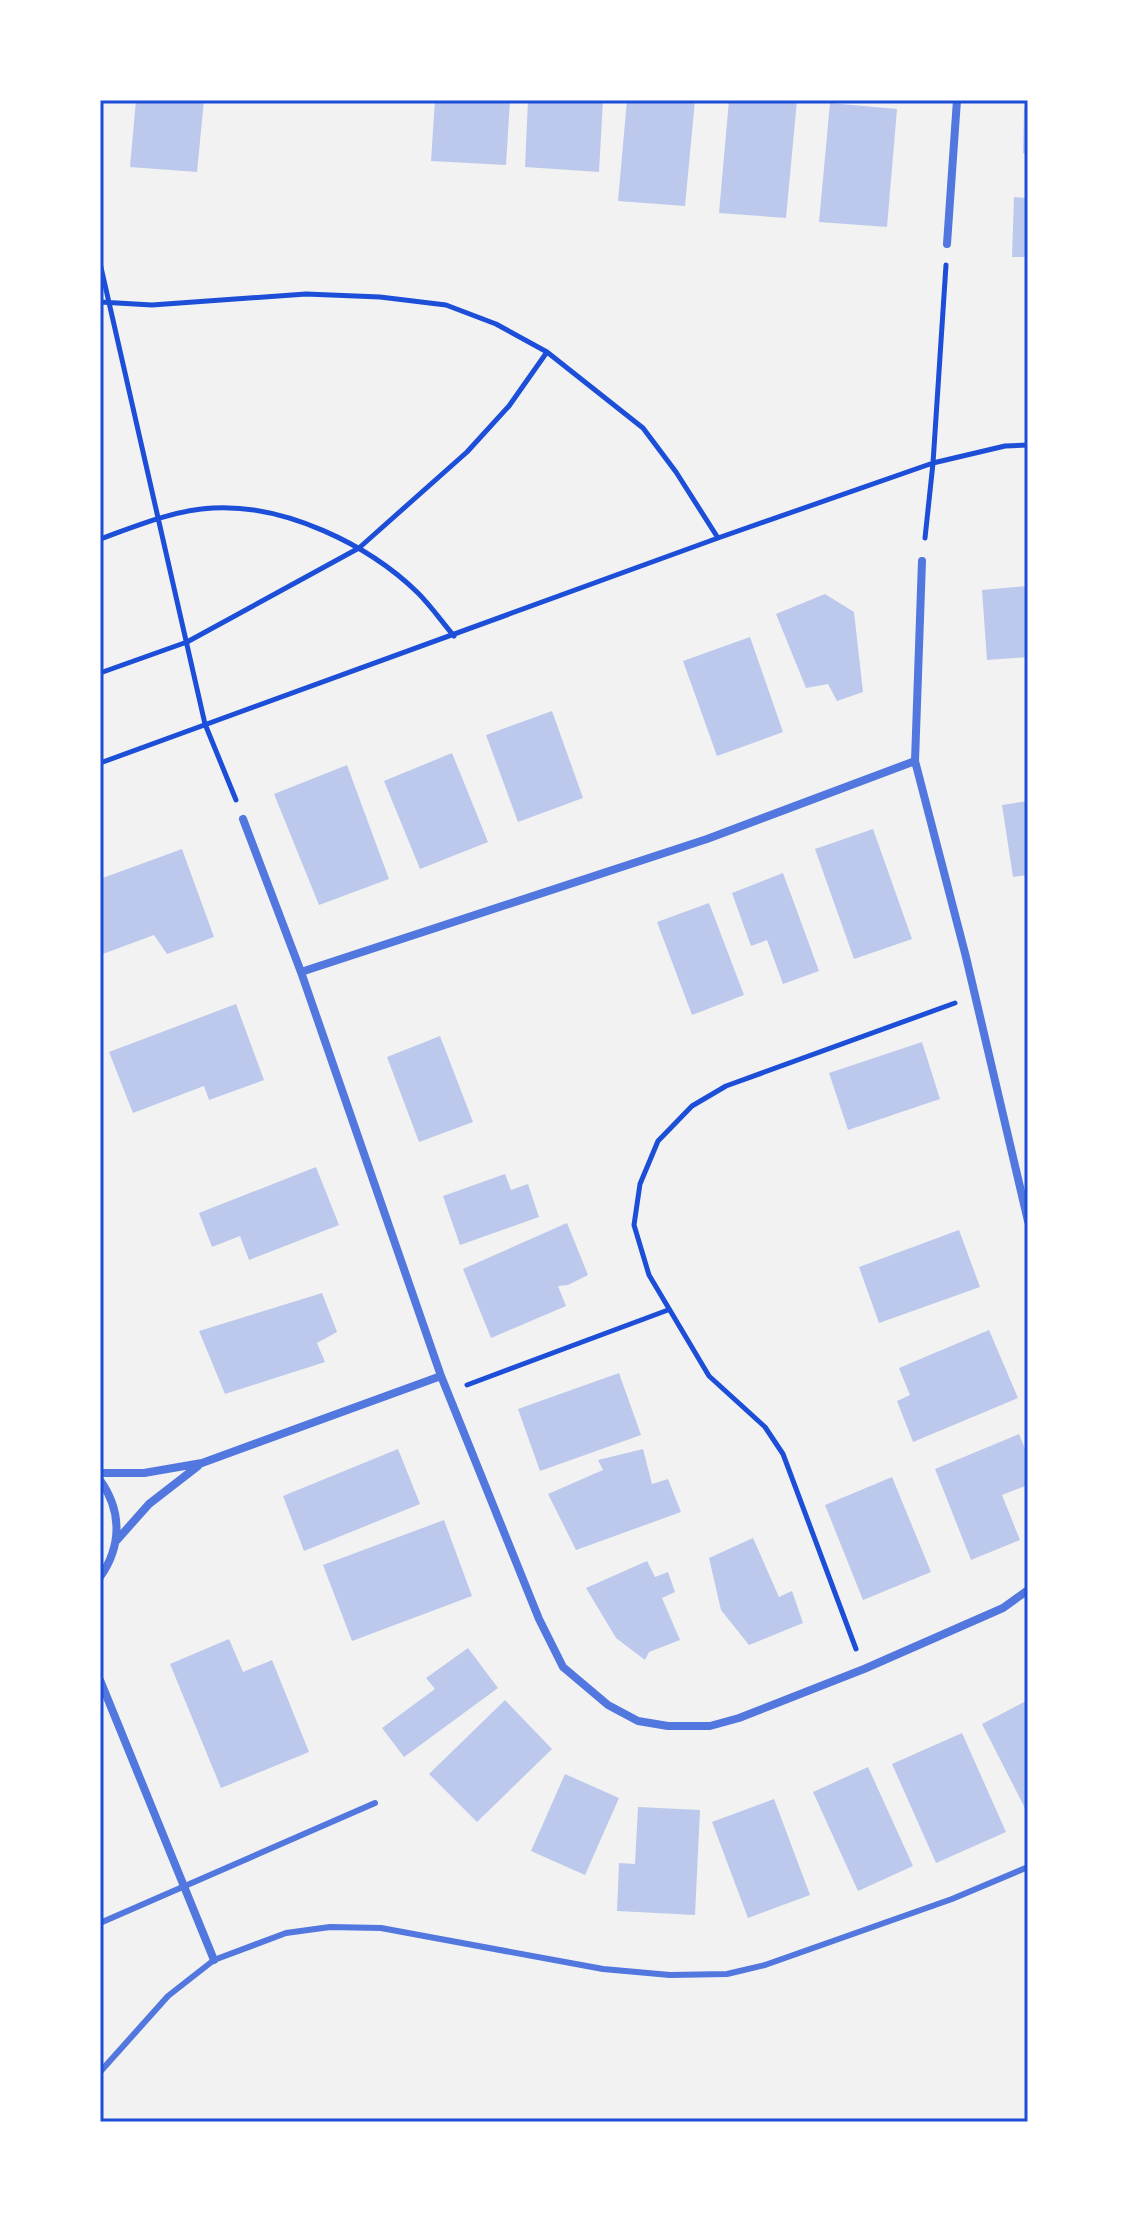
<svg xmlns="http://www.w3.org/2000/svg" width="1128" height="2222" font-family="Overpass,sans-serif">
  <style>
    .building { fill: #bdc9ec }
    .lines { fill: none; stroke-linecap: round; stroke-linejoin: round }
    .path { stroke: #1d4ed8; stroke-width: 5 }
    .service { stroke: #5277de; stroke-width: 6 }
    .minor { stroke: #5277de; stroke-width: 8 }
    .neatline { fill: none; stroke: #1d4ed8; stroke-width: 3 }
  </style>
  <rect width="100%" height="100%" fill="#f2f2f2"/>
  <path class="building" d="M 136,100 L 204,100 L 197,172 L 130,167 Z
    M 435,100 L 510,100 L 506,165 L 431,161 Z
    M 528,100 L 603,100 L 599,172 L 525,167 Z
    M 627,100 L 695,100 L 685,206 L 618,201 Z
    M 729,100 L 797,100 L 786,218 L 719,213 Z
    M 830,103 L 897,109 L 887,227 L 819,222 Z
    M 1024,108 L 1028,108 L 1028,154 L 1023,153 Z
    M 1014,197 L 1028,198 L 1028,257 L 1012,257 Z
    M 1028,586 L 1028,657 L 987,660 L 982,590 Z
    M 825,594 L 854,612 L 863,692 L 837,701 L 828,684 L 806,688 L 776,614 Z
    M 750,637 L 783,732 L 717,756 L 683,661 Z
    M 552,711 L 583,798 L 518,822 L 486,735 Z
    M 452,753 L 488,842 L 420,869 L 384,781 Z
    M 347,765 L 389,879 L 319,905 L 274,794 Z
    M 1028,801 L 1028,875 L 1013,877 L 1002,805 Z
    M 873,829 L 912,939 L 854,959 L 815,849 Z
    M 182,849 L 214,937 L 167,954 L 154,935 L 100,955 L 100,879 Z
    M 783,873 L 819,971 L 783,984 L 767,940 L 751,946 L 732,893 Z
    M 709,903 L 744,995 L 692,1015 L 657,922 Z
    M 236,1004 L 264,1080 L 209,1100 L 204,1086 L 133,1113 L 109,1052 Z
    M 440,1036 L 473,1122 L 419,1142 L 387,1057 Z
    M 922,1042 L 940,1099 L 848,1130 L 829,1073 Z
    M 316,1167 L 339,1225 L 249,1260 L 240,1236 L 212,1247 L 199,1213 Z
    M 505,1174 L 511,1190 L 528,1184 L 539,1217 L 460,1245 L 443,1196 Z
    M 567,1223 L 588,1275 L 568,1285 L 558,1286 L 566,1306 L 491,1338 L 463,1269 Z
    M 959,1230 L 980,1287 L 879,1323 L 859,1267 Z
    M 322,1293 L 337,1332 L 317,1343 L 325,1362 L 225,1394 L 199,1331 Z
    M 989,1330 L 1018,1398 L 913,1442 L 897,1401 L 910,1395 L 899,1368 Z
    M 619,1373 L 641,1435 L 540,1471 L 518,1409 Z
    M 1019,1434 L 1028,1456 L 1028,1485 L 1002,1495 L 1020,1540 L 971,1560 L 935,1469 Z
    M 398,1449 L 420,1504 L 304,1551 L 283,1496 Z
    M 643,1449 L 652,1484 L 668,1479 L 681,1512 L 576,1550 L 548,1494 L 603,1470 L 598,1460 Z
    M 892,1477 L 931,1572 L 863,1600 L 825,1505 Z
    M 444,1520 L 472,1596 L 352,1641 L 323,1565 Z
    M 753,1538 L 779,1597 L 792,1591 L 803,1623 L 749,1645 L 721,1610 L 709,1558 Z
    M 647,1561 L 655,1577 L 668,1572 L 675,1592 L 662,1598 L 680,1640 L 649,1652 L 645,1660 L 616,1638 L 586,1588 Z
    M 229,1639 L 243,1672 L 272,1660 L 309,1752 L 221,1788 L 170,1664 Z
    M 468,1648 L 498,1688 L 404,1757 L 382,1728 L 435,1689 L 426,1678 Z
    M 505,1700 L 552,1749 L 477,1822 L 429,1774 Z
    M 1028,1700 L 1028,1814 L 982,1724 Z
    M 962,1733 L 1006,1832 L 936,1863 L 892,1764 Z
    M 868,1767 L 913,1866 L 858,1891 L 813,1792 Z
    M 565,1774 L 619,1798 L 585,1875 L 531,1851 Z
    M 774,1799 L 810,1895 L 748,1918 L 712,1822 Z
    M 638,1807 L 700,1810 L 695,1915 L 617,1911 L 619,1863 L 635,1864 Z"/>
  <g class="lines">
    <path class="path" d="M 100,263 L 205,724 L 236,800
      M 100,302 L 152,305 L 306,294 L 380,297 L 446,305 L 496,324 L 547,352 L 643,428 L 676,472 L 718,538
      M 925,538 L 933,463 L 946,265
      M 100,539 C 136,526 174,510 213,508 C 284,504 368,544 418,593 C 431,606 442,622 454,636
      M 100,673 L 187,642 L 359,548 L 467,452 L 509,406 L 547,352
      M 100,763 L 718,538 L 933,463 L 1005,446 L 1028,445
      M 467,1385 L 668,1310
      M 856,1649 L 783,1454 L 765,1427 L 709,1376 L 649,1275 L 634,1225 L 640,1184 L 658,1141 L 692,1106 L 726,1086 L 955,1003"/>
    <path class="service" d="M 100,1923 L 375,1803
      M 100,2072 L 168,1996 L 214,1960 L 286,1933 L 330,1927 L 381,1928 L 603,1969 L 670,1975 L 727,1974 L 765,1965 L 952,1899 L 1028,1867"/>
    <path class="minor" d="M 947,244 L 957,100
      M 922,561 L 915,761 L 966,957 L 1028,1221
      M 243,819 L 301,972 L 441,1376 L 539,1619 L 563,1667 L 608,1705 L 638,1721 L 668,1726 L 710,1726 L 739,1718 L 864,1669 L 1003,1608 L 1028,1590
      M 301,972 L 707,839 L 915,761
      M 100,1473 L 144,1473 L 202,1463 L 441,1376
      M 100,1480 C 122,1511 122,1546 100,1577
      M 117,1540 L 149,1504 L 198,1466
      M 100,1680 L 214,1960"/>
  </g>
  <rect width="1128" height="2222" fill="none" stroke="#ffffff" stroke-width="204"/>
  <rect x="102" y="102" width="924" height="2018" class="neatline"/>
</svg>
